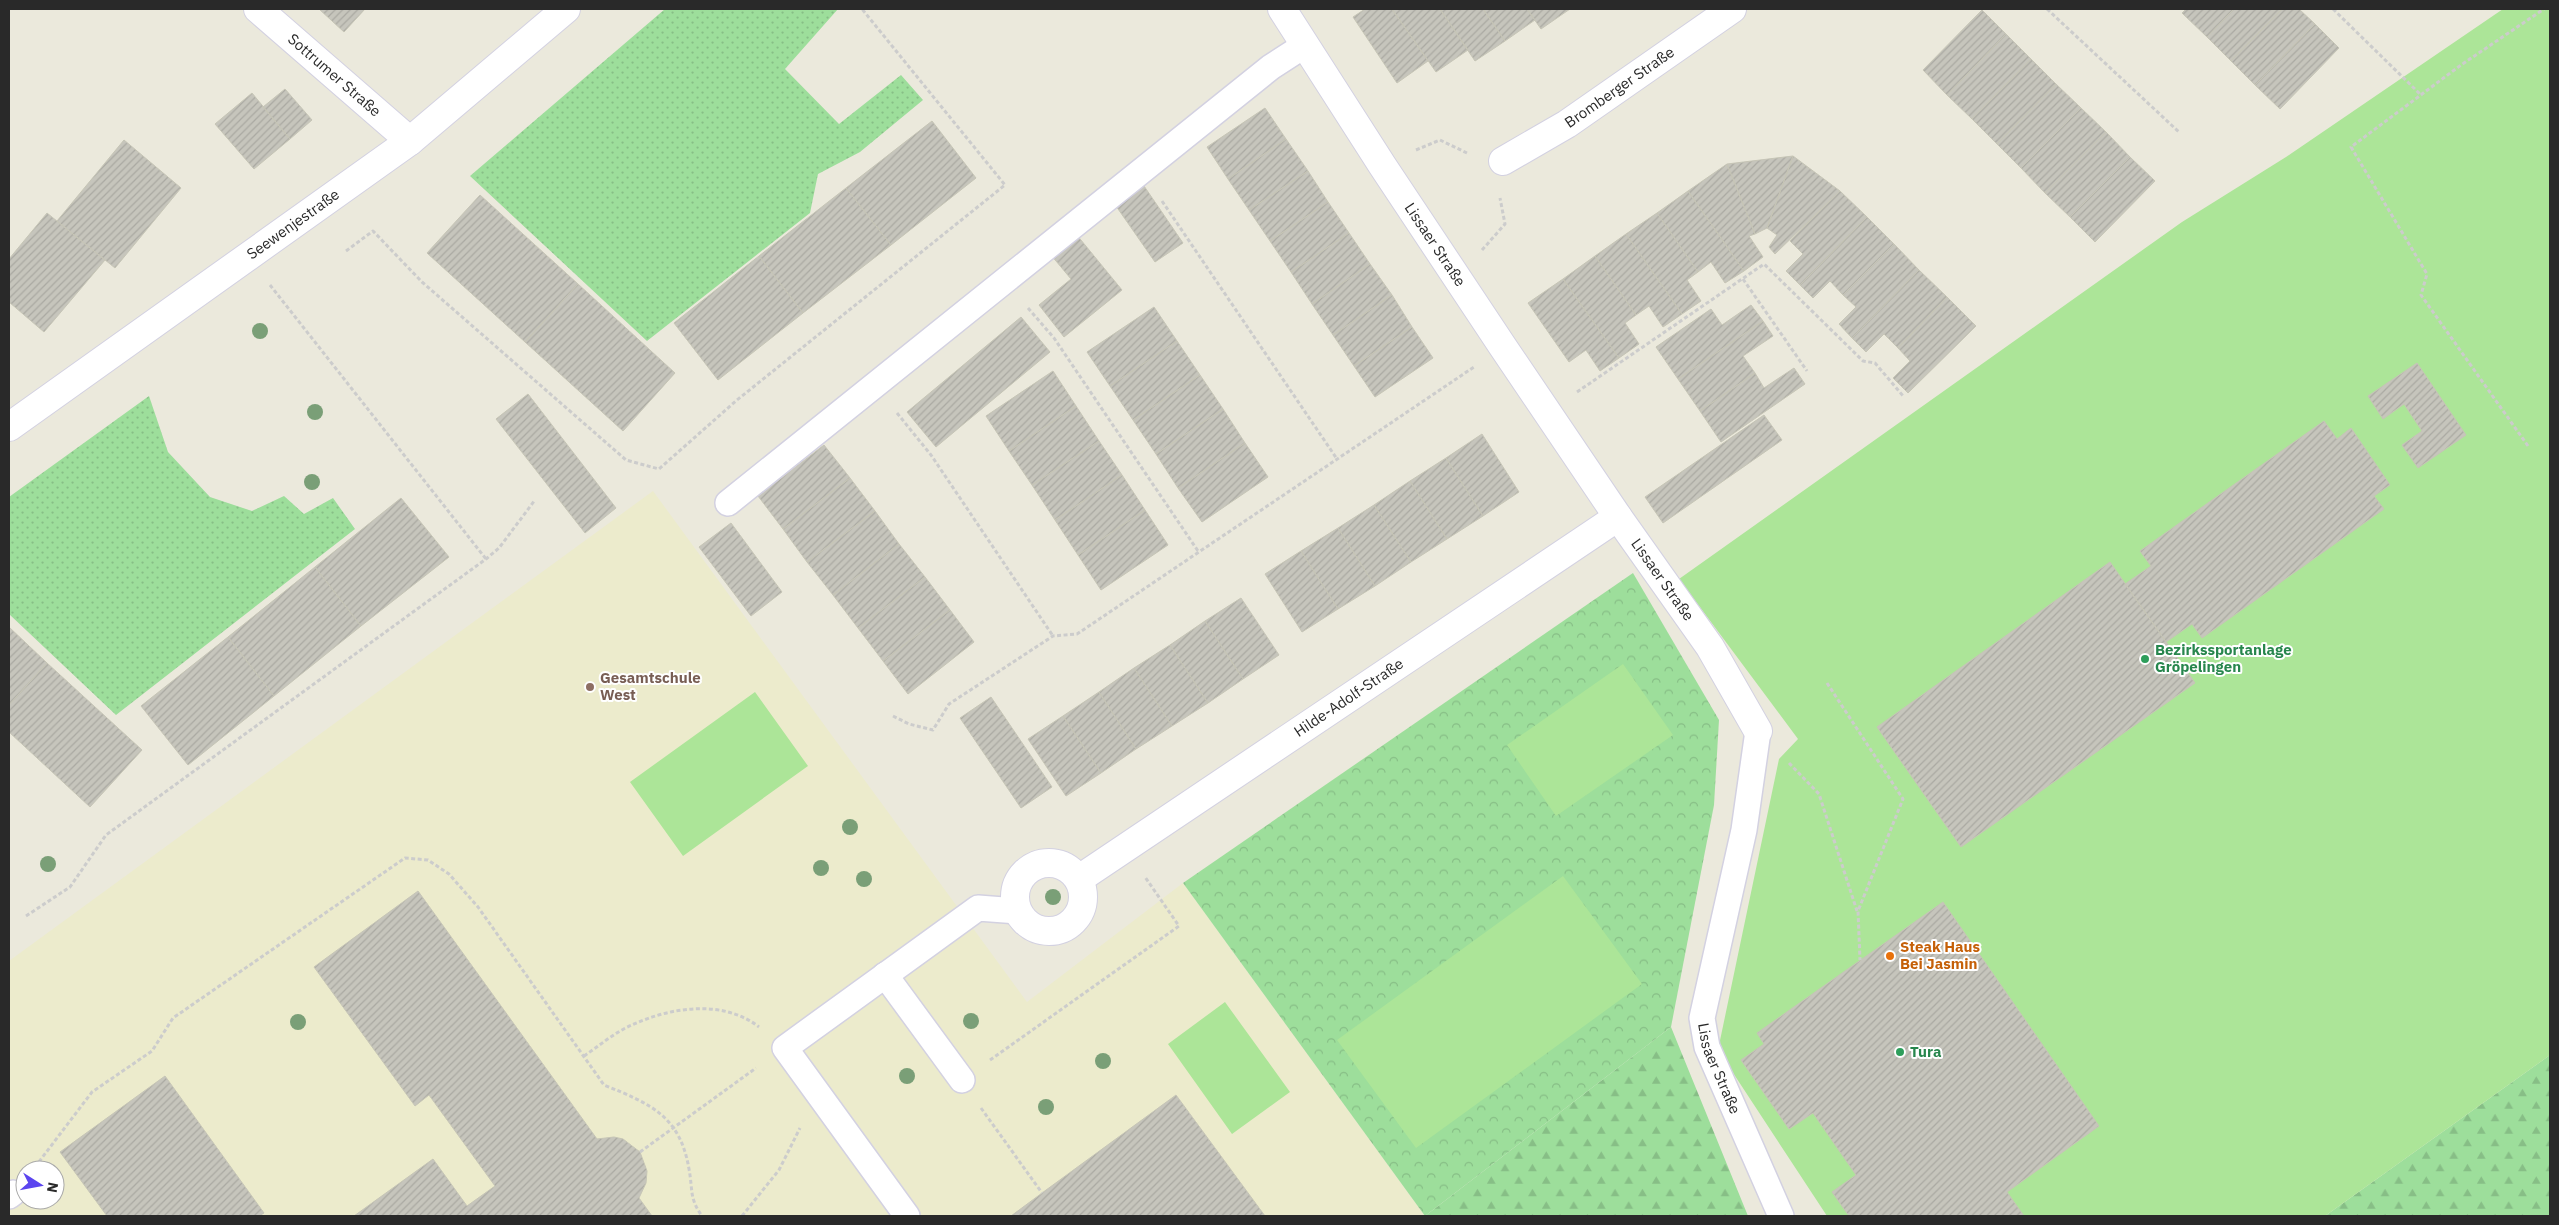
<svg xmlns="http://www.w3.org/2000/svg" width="2559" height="1225" font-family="'IBM Plex Sans',sans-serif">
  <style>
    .education { fill: #ecebcc; fill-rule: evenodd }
    .grass { fill: url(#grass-dots) }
    .forest { fill: url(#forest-firs) }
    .park { fill: url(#park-crowns) }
    .pitch { fill: #ace598 }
    .building { fill: url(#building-hatch); stroke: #c6c5b6 }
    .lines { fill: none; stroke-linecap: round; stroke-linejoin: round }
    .service-casing { stroke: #d3d1e1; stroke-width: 28 }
    .minor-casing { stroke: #d3d1e1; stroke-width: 30 }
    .path { stroke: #ccc; stroke-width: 3; stroke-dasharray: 4 2.5; stroke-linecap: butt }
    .service { stroke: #fff; stroke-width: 25 }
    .minor { stroke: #fff; stroke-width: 28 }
    .tree { fill: #7a9f77 }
    .leisure-dot { fill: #2e9e5b; stroke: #fff; stroke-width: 2 }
    .education-dot { fill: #8d6e63; stroke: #fff; stroke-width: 2 }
    .food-dot { fill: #e8710a; stroke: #fff; stroke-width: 2 }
    .labels { text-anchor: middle; stroke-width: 4; stroke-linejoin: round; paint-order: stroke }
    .street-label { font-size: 15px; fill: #292929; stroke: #fff }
    .leisure-label { font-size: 15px; font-weight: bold; fill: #27864d; stroke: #fff; text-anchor: start }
    .education-label { font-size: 15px; font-weight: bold; fill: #785e54; stroke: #fff; text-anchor: start }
    .food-label { font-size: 15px; font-weight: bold; fill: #c56008; stroke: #fff; text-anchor: start }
  </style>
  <defs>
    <pattern id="grass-dots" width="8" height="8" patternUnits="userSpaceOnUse" patternTransform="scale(1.25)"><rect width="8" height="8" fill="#9dde9b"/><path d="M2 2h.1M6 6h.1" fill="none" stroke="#87be86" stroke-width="1.8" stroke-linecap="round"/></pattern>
    <pattern id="forest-firs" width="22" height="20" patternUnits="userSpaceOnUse" patternTransform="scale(1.25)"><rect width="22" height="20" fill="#9dde9b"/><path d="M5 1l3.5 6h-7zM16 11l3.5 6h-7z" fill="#87be86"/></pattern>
    <pattern id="park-crowns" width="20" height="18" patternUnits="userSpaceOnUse" patternTransform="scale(1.25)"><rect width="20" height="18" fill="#9dde9b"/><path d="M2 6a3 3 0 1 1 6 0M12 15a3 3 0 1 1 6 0" fill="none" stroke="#87be86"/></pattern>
    <pattern id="building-hatch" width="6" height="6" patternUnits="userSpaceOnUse" patternTransform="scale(1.25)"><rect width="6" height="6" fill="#c6c5bc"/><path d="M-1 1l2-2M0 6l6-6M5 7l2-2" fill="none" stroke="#aaa9a2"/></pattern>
  </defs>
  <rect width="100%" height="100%" fill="#ebe9dc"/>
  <path class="education" d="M 653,491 L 1027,1002 L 1183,883 L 1425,1216 L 9,1216 L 9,961 ZM 25,1170 L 55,1170 L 55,1200 L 25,1200 Z"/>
  <path class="grass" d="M 665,9 L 838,9 L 785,69 L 839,124 L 901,75 L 923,100 L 860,152 L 818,174 L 810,213 L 647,341 L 470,176 Z
    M 149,396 L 168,452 L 210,497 L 252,511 L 284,496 L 304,514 L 333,498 L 355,529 L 116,715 L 9,614 L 9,497 Z"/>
  <path class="forest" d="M 1671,1027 L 1748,1216 L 1425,1216 Z
    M 2550,1055 L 2550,1216 L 2325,1216 Z"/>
  <path class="park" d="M 1633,573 L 1719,720 L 1714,805 L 1671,1027 L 1425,1216 L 1183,883 Z"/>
  <path class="pitch" d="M 2503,9 L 2550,9 L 2550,1055 L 2325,1216 L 1827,1216 L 1718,1050 L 1779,759 L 1798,739 L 1679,579 L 2182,222 L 2289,155 Z
    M 1623,664 L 1673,735 L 1556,816 L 1507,745 Z
    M 755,692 L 808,766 L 683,856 L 630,782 Z
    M 1563,876 L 1642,984 L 1416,1148 L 1337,1040 Z
    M 1225,1002 L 1290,1092 L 1232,1134 L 1168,1044 Z"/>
  <path class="building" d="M 319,9 L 365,9 L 344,32 Z
    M 1365,9 L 1392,9 L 1428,61 L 1397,83 L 1353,17 Z
    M 1392,9 L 1440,9 L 1468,50 L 1436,72 Z
    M 1440,9 L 1483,9 L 1505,41 L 1475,61 Z
    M 1483,9 L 1527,9 L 1535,20 L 1505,41 Z
    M 1527,9 L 1570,9 L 1541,29 Z
    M 2186,9 L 2234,9 L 2207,37 L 2182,13 Z
    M 2234,9 L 2282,9 L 2231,61 L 2207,37 Z
    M 2282,9 L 2299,9 L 2315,24 L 2255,85 L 2231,61 Z
    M 1982,10 L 2006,34 L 1947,95 L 1923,70 Z
    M 2315,24 L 2339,48 L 2280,109 L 2255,85 Z
    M 2006,34 L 2031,59 L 1972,119 L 1947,95 Z
    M 2031,59 L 2056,84 L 1997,144 L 1972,119 Z
    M 2056,84 L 2081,108 L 2021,168 L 1997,144 Z
    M 285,89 L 312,120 L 290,139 L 263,107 Z
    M 252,93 L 290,139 L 254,169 L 215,124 Z
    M 1265,108 L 1286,139 L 1228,179 L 1207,147 Z
    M 2081,108 L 2106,132 L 2045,193 L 2021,168 Z
    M 932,121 L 976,178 L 891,245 L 846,188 Z
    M 2106,132 L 2130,157 L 2070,217 L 2045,193 Z
    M 1286,139 L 1308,171 L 1249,210 L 1228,179 Z
    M 124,140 L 181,188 L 115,268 L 57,221 Z
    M 1793,156 L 1767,228 L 1755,234 L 1727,164 Z
    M 1793,156 L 1840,191 L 1775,254 L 1769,247 L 1777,235 L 1767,228 Z
    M 2130,157 L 2155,181 L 2095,242 L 2070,217 Z
    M 1727,164 L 1755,234 L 1749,236 L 1763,257 L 1744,271 L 1688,191 Z
    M 1308,171 L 1328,202 L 1270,241 L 1249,210 Z
    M 1144,186 L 1183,243 L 1155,262 L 1116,206 Z
    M 846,188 L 891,245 L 803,313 L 759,256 Z
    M 1688,191 L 1744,271 L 1725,283 L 1711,262 L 1698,272 L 1657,213 Z
    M 1840,191 L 1867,217 L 1800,285 L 1786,271 L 1803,254 L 1790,241 Z
    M 480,195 L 578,284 L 525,342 L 427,253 Z
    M 1328,202 L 1349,233 L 1291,272 L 1270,241 Z
    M 47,213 L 105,260 L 44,332 L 9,302 L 9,259 Z
    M 1657,213 L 1698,272 L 1687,280 L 1701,301 L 1682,314 L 1626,234 Z
    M 1867,217 L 1894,244 L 1843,295 L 1830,281 L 1813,298 L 1800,285 Z
    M 1349,233 L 1370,264 L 1312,304 L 1291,272 Z
    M 1076,234 L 1122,290 L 1064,337 L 1039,305 L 1071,279 L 1051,255 Z
    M 1626,234 L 1682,314 L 1663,327 L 1649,306 L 1636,315 L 1595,256 Z
    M 1894,244 L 1919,270 L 1852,338 L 1839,324 L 1856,307 L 1843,295 Z
    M 759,256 L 803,313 L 718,380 L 674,323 Z
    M 1595,256 L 1636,315 L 1625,323 L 1639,344 L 1619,358 L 1563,279 Z
    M 1370,264 L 1392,295 L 1333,335 L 1312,304 Z
    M 1919,270 L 1947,297 L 1898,348 L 1884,334 L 1866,352 L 1852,338 Z
    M 1563,279 L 1619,358 L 1600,371 L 1586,350 L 1569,362 L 1528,303 Z
    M 578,284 L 675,373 L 623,431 L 525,342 Z
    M 1392,295 L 1412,327 L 1354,366 L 1333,335 Z
    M 1947,297 L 1976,326 L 1908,393 L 1893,378 L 1910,361 L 1898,348 Z
    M 1751,305 L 1763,321 L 1678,379 L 1656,347 L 1711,309 L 1722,325 Z
    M 1154,307 L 1177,341 L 1110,386 L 1087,352 Z
    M 1021,317 L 1050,352 L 936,447 L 907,412 Z
    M 1763,321 L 1773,336 L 1743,356 L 1755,373 L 1700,411 L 1678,379 Z
    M 1412,327 L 1433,358 L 1375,397 L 1354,366 Z
    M 1177,341 L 1200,375 L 1133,420 L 1110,386 Z
    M 2417,363 L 2466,435 L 2418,468 L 2402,445 L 2422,431 L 2404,404 L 2383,419 L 2368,396 Z
    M 1794,368 L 1805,384 L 1721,442 L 1700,411 L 1755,373 L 1764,388 Z
    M 1053,371 L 1076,406 L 1009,451 L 986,416 Z
    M 1200,375 L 1223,409 L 1156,454 L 1133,420 Z
    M 528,394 L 616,508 L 585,533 L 496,419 Z
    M 1076,406 L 1099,441 L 1032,485 L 1009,451 Z
    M 1223,409 L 1245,443 L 1178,488 L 1156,454 Z
    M 1764,415 L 1782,440 L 1663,523 L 1645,497 Z
    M 2324,421 L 2337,439 L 2351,428 L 2390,485 L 2374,496 L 2384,509 L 2202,638 L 2192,624 L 2166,642 L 2125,584 L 2151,566 L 2140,551 Z
    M 1482,434 L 1519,492 L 1483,516 L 1446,458 Z
    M 1099,441 L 1122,475 L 1055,520 L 1032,485 Z
    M 1245,443 L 1268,477 L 1202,522 L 1178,488 Z
    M 824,445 L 850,478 L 783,529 L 758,496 Z
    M 1446,458 L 1483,516 L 1447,539 L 1410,481 Z
    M 1122,475 L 1145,510 L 1078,555 L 1055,520 Z
    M 850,478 L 875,511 L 807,562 L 783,529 Z
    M 1410,481 L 1447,539 L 1411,562 L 1374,505 Z
    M 401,498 L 449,557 L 361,626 L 315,567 Z
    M 1374,505 L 1411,562 L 1375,586 L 1338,528 Z
    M 1145,510 L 1168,545 L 1101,590 L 1078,555 Z
    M 875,511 L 899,544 L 833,595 L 807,562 Z
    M 731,523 L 782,592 L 751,616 L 699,547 Z
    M 1338,528 L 1375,586 L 1338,609 L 1301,551 Z
    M 899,544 L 925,577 L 858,628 L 833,595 Z
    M 1301,551 L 1338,609 L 1302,632 L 1265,574 Z
    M 2110,562 L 2195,683 L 1961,847 L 1877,727 Z
    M 315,567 L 361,626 L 274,696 L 228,637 Z
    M 925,577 L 950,610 L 883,661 L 858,628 Z
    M 1241,598 L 1279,655 L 1243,679 L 1205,621 Z
    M 950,610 L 974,642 L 908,694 L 883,661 Z
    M 1205,621 L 1243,679 L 1208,703 L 1170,645 Z
    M 9,627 L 47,663 L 9,705 Z
    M 228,637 L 274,696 L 188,765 L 141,706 Z
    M 1170,645 L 1208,703 L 1172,726 L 1134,668 Z
    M 47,663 L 142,750 L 90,807 L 9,732 L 9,705 Z
    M 1134,668 L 1172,726 L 1136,749 L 1099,692 Z
    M 1099,692 L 1136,749 L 1101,773 L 1063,716 Z
    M 991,697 L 1052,787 L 1021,808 L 960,718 Z
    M 1063,716 L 1101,773 L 1066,796 L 1028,739 Z
    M 418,891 L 597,1139 L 614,1137 L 623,1139 L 640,1152 L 647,1171 L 646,1183 L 639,1198 L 652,1216 L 354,1216 L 433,1159 L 467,1206 L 495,1186 L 429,1095 L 415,1106 L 314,967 Z
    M 1943,902 L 2099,1126 L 2007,1192 L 2024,1216 L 1849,1216 L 1832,1192 L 1856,1175 L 1813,1113 L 1789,1129 L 1741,1060 L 1764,1044 L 1757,1033 Z
    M 165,1076 L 264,1213 L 259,1216 L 107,1216 L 60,1152 Z
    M 1176,1095 L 1265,1216 L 1011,1216 L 1042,1193 Z"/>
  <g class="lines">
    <g class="service-casing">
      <g id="service">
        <path d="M 728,503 L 1271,67 L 1305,45"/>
        <path id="s1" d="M 1758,731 L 1744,830 L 1702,1018 L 1707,1047 L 1781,1216"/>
        <path d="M 885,975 L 962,1080"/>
        <path d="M 9,1196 L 13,1193"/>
        <path d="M 907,1216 L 785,1048 L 978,908 L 1018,911"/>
      </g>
    </g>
    <g class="minor-casing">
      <g id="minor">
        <path id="s2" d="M 258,9 L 410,141"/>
        <path id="s3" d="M 1282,9 L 1382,165 L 1503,347 L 1618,517 L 1710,647 L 1758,731"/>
        <path id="s4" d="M 1503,161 L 1567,124 L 1732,9"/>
        <path id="s5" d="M 9,427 L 410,141 L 566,9"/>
        <circle cx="1049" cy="897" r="34"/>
        <path id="s6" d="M 1079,879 L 1618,517"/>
      </g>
    </g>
    <path class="path" d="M 2047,9 L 2180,133
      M 2333,9 L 2421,95
      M 1416,150 L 1440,140 L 1467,153
      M 1162,201 L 1337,459
      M 1482,250 L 1505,224 L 1500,198
      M 346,251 L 373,231 L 422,282 L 626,460 L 659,469 L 737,400 L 1005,185 L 862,9
      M 1743,279 L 1807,371
      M 270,285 L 486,559
      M 1028,308 L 1054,338 L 1198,551
      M 1577,392 L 1764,264 L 1863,361 L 1875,363 L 1904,397
      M 897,413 L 931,455 L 1053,636
      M 2528,446 L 2421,295 L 2427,274 L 2351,147 L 2461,65 L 2544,9
      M 1827,683 L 1903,799 L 1858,911 L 1860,960
      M 893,716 L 909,724 L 933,730 L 949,704 L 1053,636 L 1077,634 L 1474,367
      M 1789,763 L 1819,794 L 1857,911
      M 26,916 L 70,887 L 106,835 L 486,559 L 499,548 L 535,500
      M 584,1056 C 599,1046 615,1032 632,1025 C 671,1007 723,999 759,1027
      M 990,1060 L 1179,926 L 1145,877
      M 981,1108 L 1042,1193
      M 640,1152 L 756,1068
      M 35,1167 L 92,1092 L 152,1051 L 173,1018 L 405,858 L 428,860 L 449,874 L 478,907 L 604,1085 C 651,1104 680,1116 689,1169 C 693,1190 689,1198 702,1216
      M 742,1216 L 779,1170 L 800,1128"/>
    <use href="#service" class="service"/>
    <use href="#minor" class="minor"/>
  </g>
  <g class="tree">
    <circle cx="260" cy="331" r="8"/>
    <circle cx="315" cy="412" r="8"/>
    <circle cx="312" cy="482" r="8"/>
    <circle cx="850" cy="827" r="8"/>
    <circle cx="48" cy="864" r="8"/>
    <circle cx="821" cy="868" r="8"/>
    <circle cx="864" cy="879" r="8"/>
    <circle cx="1053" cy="897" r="8"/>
    <circle cx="971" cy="1021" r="8"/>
    <circle cx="298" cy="1022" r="8"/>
    <circle cx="1103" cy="1061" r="8"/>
    <circle cx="907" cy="1076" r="8"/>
    <circle cx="1046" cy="1107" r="8"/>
  </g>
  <g class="leisure-dot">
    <circle cx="2145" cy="659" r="5"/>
    <circle cx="1900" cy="1052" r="5"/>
  </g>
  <circle class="education-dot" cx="590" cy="687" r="5"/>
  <circle class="food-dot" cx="1890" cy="956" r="5"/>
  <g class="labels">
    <g class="street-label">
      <text dy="5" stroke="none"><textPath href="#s2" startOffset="101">Sottrumer Straße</textPath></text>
      <text dy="5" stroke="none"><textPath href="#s4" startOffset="138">Bromberger Straße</textPath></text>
      <text dy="5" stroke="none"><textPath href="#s5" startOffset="349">Seewenjestraße</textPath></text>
      <text dy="5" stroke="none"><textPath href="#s3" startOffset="281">Lissaer Straße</textPath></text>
      <text dy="5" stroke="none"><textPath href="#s3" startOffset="686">Lissaer Straße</textPath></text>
      <text dy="5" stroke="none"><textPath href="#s6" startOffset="325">Hilde-Adolf-Straße</textPath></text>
      <text dy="5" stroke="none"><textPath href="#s1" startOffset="346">Lissaer Straße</textPath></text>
    </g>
    <g class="leisure-label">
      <text x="2155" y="655">Bezirkssportanlage<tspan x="2155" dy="17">Gröpelingen</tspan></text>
      <text x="1910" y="1057">Tura</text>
    </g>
    <g class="education-label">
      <text x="600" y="683">Gesamtschule<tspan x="600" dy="17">West</tspan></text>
    </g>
    <g class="food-label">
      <text x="1900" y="952">Steak Haus<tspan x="1900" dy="17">Bei Jasmin</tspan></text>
    </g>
  </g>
  <rect width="2559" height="1225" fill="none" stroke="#292929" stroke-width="20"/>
  <g transform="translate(40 1185) rotate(101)"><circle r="24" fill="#ffffff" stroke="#a9a9a9"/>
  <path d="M0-4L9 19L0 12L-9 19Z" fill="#5b45ef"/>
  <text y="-8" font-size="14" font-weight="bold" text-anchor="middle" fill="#292929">N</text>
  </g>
</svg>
